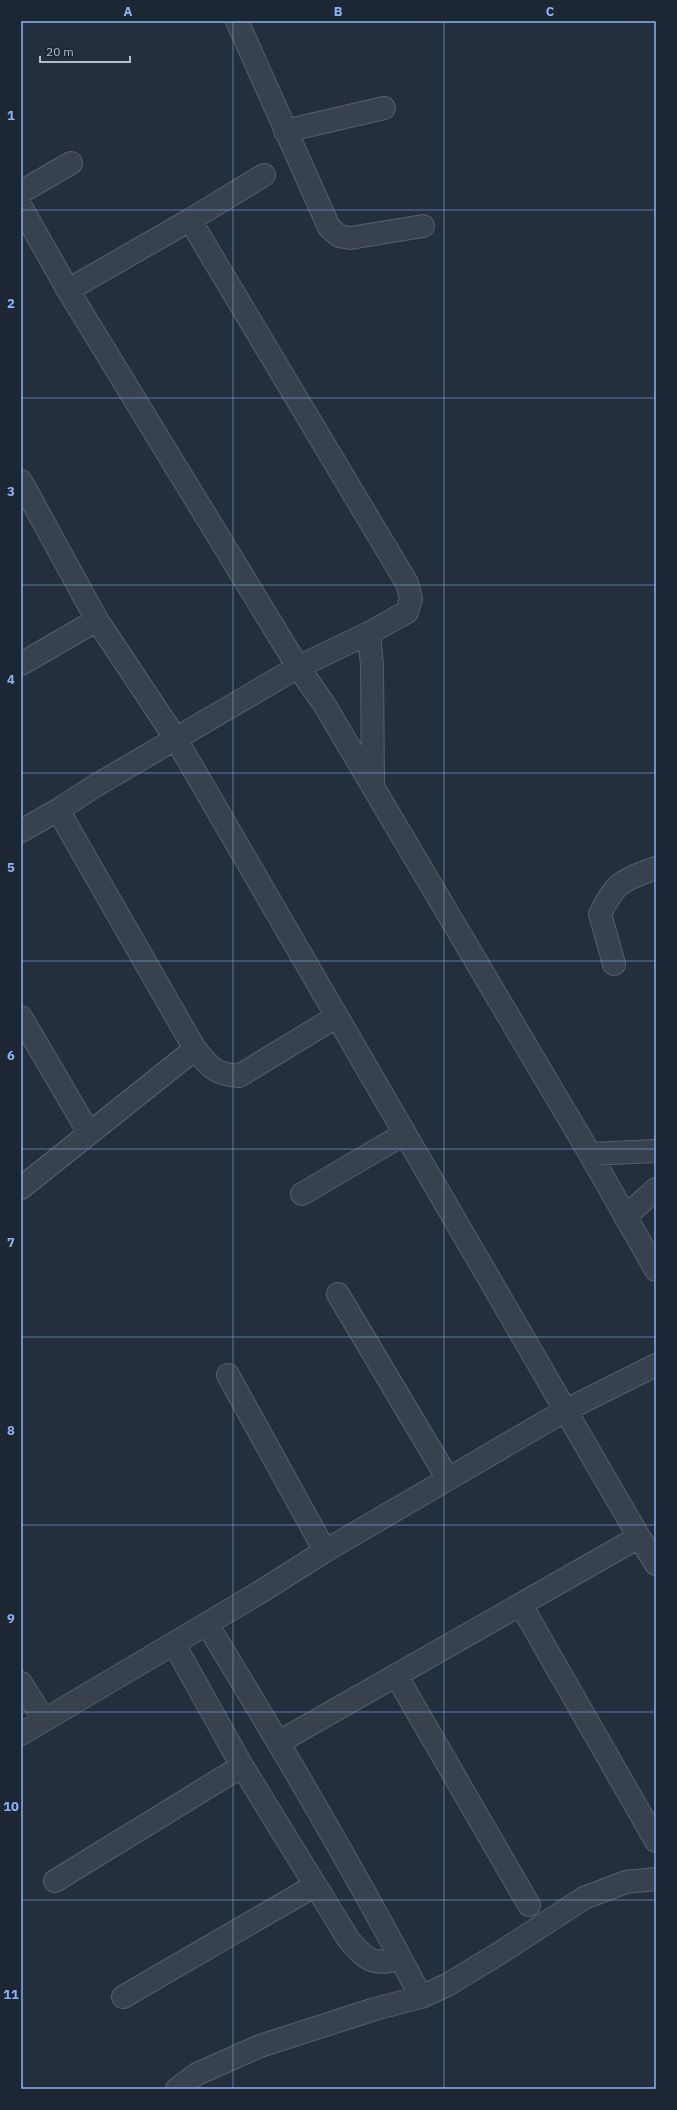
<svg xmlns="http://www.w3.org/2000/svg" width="677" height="2110" font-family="'IBM Plex Sans',sans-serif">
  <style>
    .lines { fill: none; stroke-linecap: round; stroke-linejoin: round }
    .minor-casing { stroke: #565f6c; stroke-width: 24 }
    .minor { stroke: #38414e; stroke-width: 22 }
    .grid { fill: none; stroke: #8ab4f8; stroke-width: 1; stroke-opacity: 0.55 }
    .neatline { fill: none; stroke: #8ab4f8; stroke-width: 1.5 }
    .grid-label { font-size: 13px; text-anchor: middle; font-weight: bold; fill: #8ab4f8 }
  </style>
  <rect width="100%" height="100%" fill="#242f3e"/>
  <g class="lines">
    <g class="minor-casing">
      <path id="minor" d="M 237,21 L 329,227 L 339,236 L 350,238 L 423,226
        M 285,131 L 384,108
        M 21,192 L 71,163
        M 21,207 L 68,290 L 298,667 L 324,704 L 590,1154 L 656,1270
        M 190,220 L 407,583 L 411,599 L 407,612 L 369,633
        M 68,290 L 190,220 L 264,175
        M 21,481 L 97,620 L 176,739 L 639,1537 L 279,1742
        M 21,664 L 97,620
        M 21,831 L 58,810
        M 614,964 L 600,914 C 615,882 623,880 656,868
        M 21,1017 L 89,1133
        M 336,1017 L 239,1076 C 214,1074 210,1067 195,1049 L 58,810 L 95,786 L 298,667 L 369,633 L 372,665 L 373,786
        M 590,1154 L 656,1151
        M 21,1188 L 195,1049
        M 302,1194 L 404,1134
        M 625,1217 L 656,1189
        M 338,1294 L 448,1479
        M 228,1375 L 325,1551
        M 639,1537 L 656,1564
        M 521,1605 L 656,1841
        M 207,1624 C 282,1747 355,1870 421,1997
        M 174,1644 L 242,1766 L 349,1940 C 368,1962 373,1965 401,1959
        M 396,1675 L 529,1905
        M 21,1683 L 44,1720
        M 21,1734 L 257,1594 L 325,1551 L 448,1479 L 566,1410 L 656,1365
        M 55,1881 L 242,1766
        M 123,1997 L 314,1886
        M 177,2089 L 197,2074 L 260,2046 L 375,2009 L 421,1997 L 447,1985 L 503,1951 L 584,1898 L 626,1882 L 656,1879"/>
    </g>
    <use href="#minor" class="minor"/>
  </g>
  <path class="grid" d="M 233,21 L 233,2089M 444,21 L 444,2089M 21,210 L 656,210M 21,398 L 656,398M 21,585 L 656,585M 21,773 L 656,773M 21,961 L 656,961M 21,1149 L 656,1149M 21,1337 L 656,1337M 21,1525 L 656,1525M 21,1712 L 656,1712M 21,1900 L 656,1900"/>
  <rect width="677" height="2110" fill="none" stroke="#1d2633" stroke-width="44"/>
  <path d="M40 56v6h90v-6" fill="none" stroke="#b4bcc9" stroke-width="2"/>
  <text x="46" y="56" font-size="12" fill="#b4bcc9" stroke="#1d2633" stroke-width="3" paint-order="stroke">20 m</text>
  <rect x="22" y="22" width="633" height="2066" class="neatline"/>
  <g class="grid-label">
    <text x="128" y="16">A</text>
    <text x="338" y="16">B</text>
    <text x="550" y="16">C</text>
    <text x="11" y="120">1</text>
    <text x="11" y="308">2</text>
    <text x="11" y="496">3</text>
    <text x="11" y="684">4</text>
    <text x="11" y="872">5</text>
    <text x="11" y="1060">6</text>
    <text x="11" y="1247">7</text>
    <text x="11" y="1435">8</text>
    <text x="11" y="1623">9</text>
    <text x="11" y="1811">10</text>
    <text x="11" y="1999">11</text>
  </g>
</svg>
